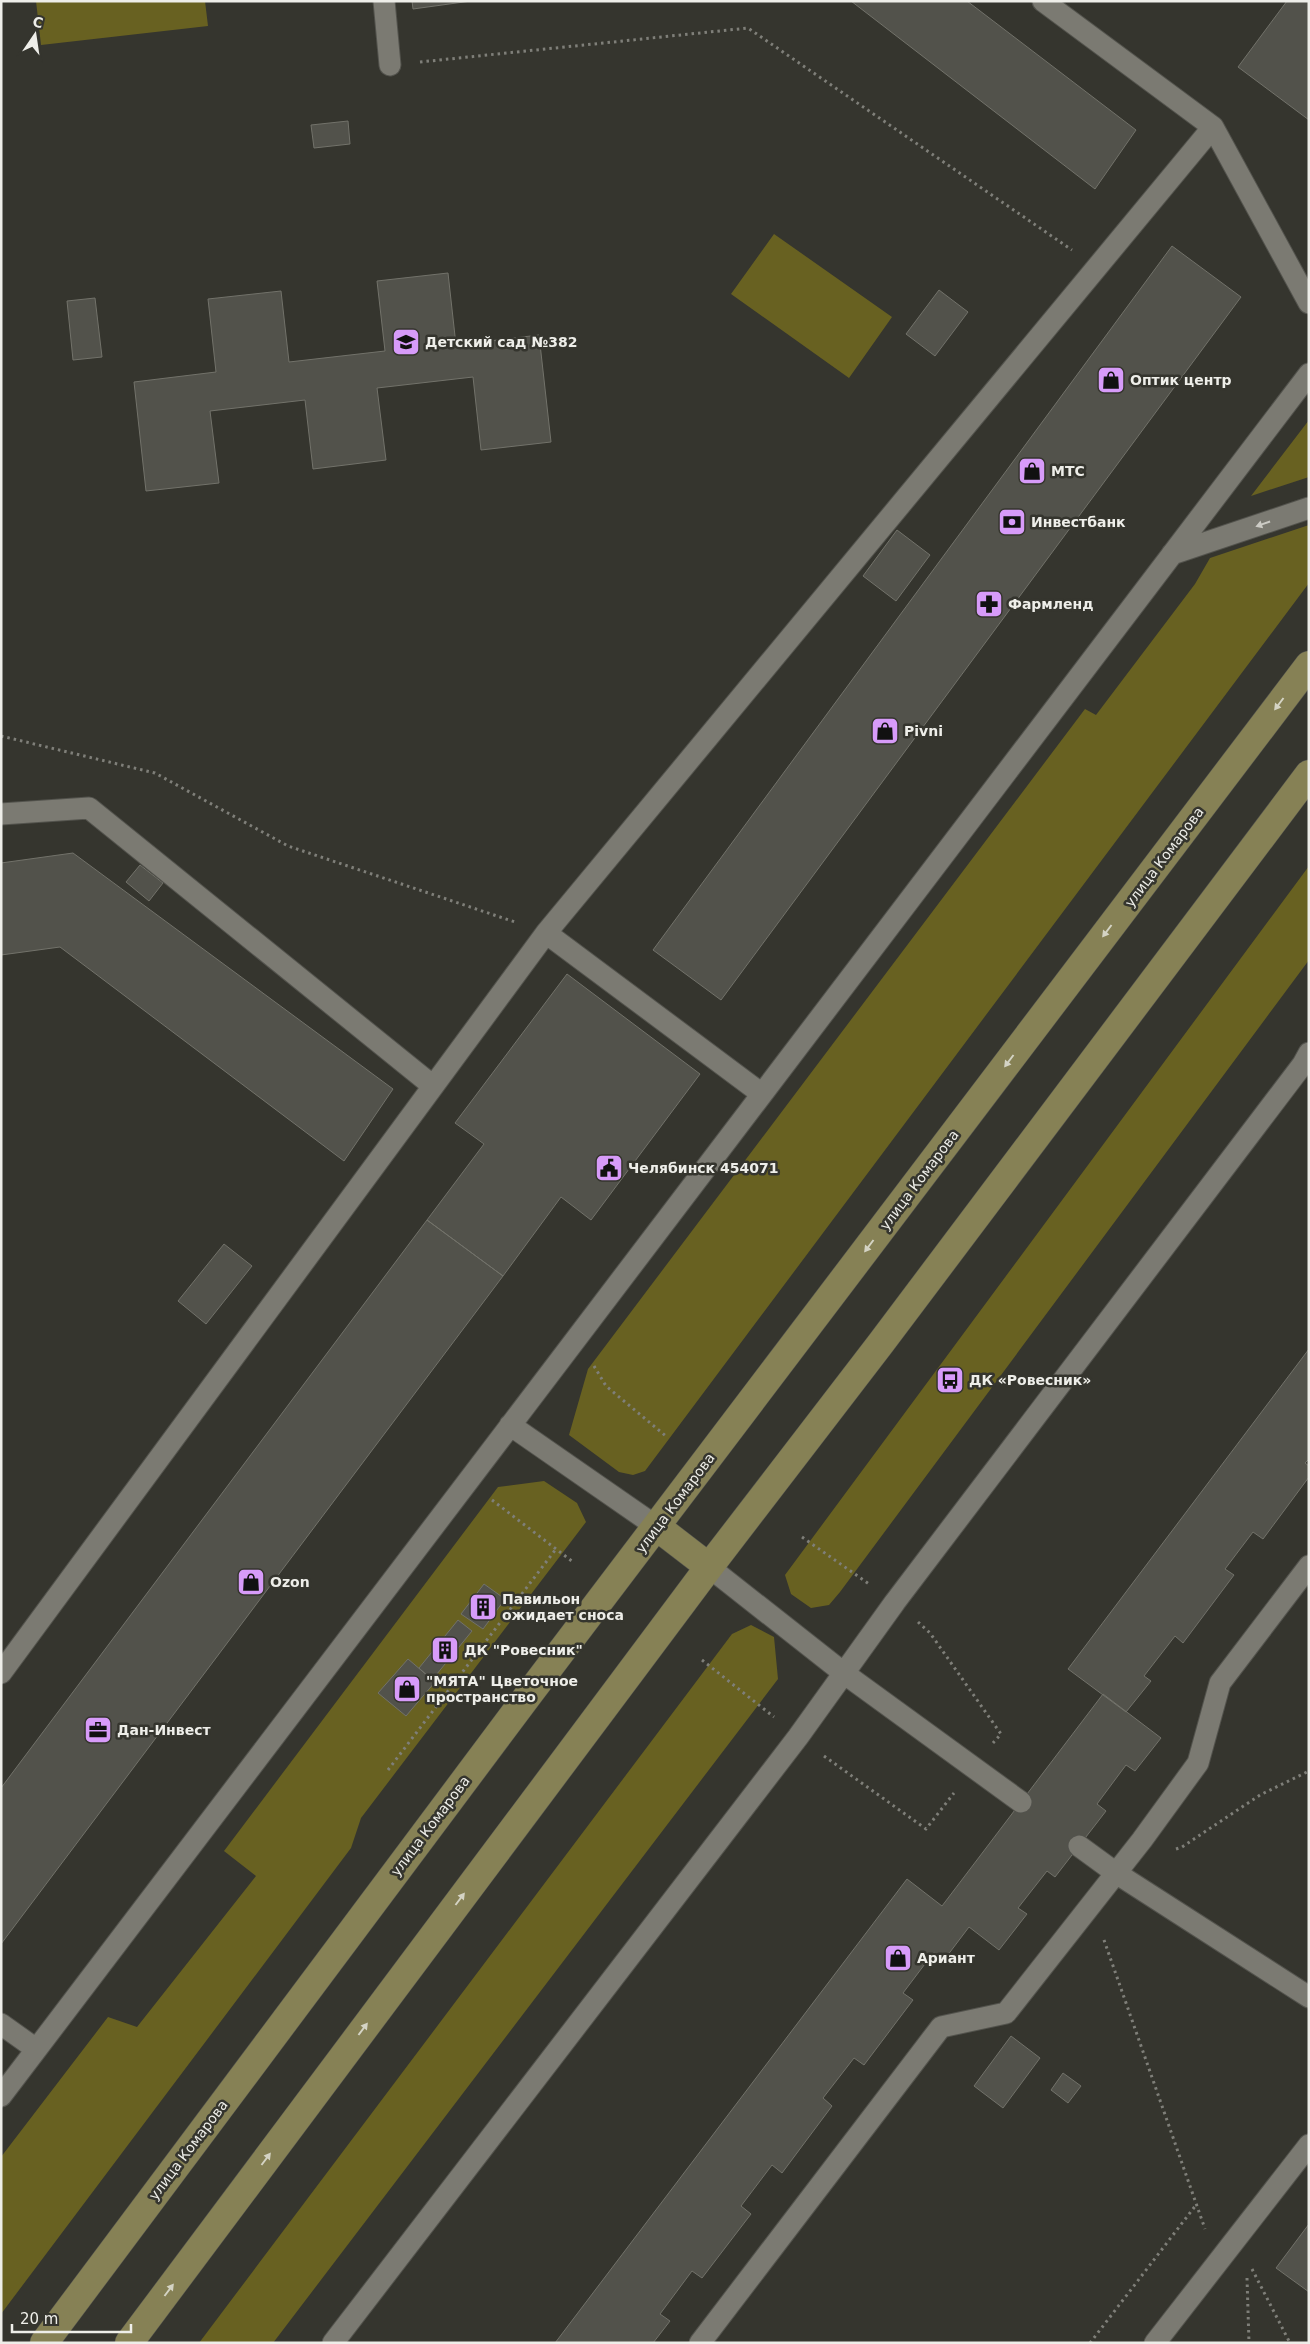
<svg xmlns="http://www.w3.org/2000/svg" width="1310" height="2344" font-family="'DejaVu Sans',sans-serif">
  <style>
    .green { fill: #686121 }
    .building { fill: #52524b; stroke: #72726a }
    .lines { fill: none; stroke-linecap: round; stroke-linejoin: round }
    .lane-casing { stroke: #53534d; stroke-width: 23 }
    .primary-casing { stroke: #53534d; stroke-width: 29 }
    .path { stroke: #7f7f79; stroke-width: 3; stroke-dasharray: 2.5 4; stroke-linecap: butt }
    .lane { stroke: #7b7a72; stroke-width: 21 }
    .primary { stroke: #868155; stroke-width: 28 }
    .oneway { fill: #cccbc5 }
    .oneway2 { fill: #d4d3c4 }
    .labels { text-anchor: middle; stroke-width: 5; stroke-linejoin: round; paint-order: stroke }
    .poi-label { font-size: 14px; font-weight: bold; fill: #eeeee9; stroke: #35352e; text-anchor: start }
    .street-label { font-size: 14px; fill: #eeeee9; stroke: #35352e }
  </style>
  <rect width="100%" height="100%" fill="#35352e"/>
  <path class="green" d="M 36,1 L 205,1 L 208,26 L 41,45 Z
    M 774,234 L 892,317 L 849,378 L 731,294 Z
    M 1309,420 L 1309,477 L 1251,496 Z
    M 1309,525 L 1309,583 L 645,1471 L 633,1475 L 619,1472 L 569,1435 L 588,1369 L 1085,709 L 1096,715 L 1195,584 L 1210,558 Z
    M 1309,866 L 1309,960 L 840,1592 L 829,1605 L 811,1608 L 791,1594 L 785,1575 Z
    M 544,1481 L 577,1503 L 586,1522 L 361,1818 L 351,1848 L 1,2314 L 1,2157 L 108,2017 L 137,2027 L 256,1876 L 224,1851 L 498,1487 Z
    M 751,1625 L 774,1637 L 778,1679 L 273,2343 L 199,2343 L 732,1634 Z"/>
  <path class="building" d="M 412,1 L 471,1 L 413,9 Z
    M 851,1 L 967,1 L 1136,130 L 1095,189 Z
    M 1287,1 L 1309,1 L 1309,120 L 1238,67 Z
    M 348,121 L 350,144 L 314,148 L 311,125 Z
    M 1172,246 L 1241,297 L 721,1000 L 653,950 Z
    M 448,273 L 456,345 L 539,335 L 551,442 L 481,450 L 473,377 L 377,388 L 386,460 L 313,469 L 305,400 L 210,411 L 219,483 L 146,491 L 134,382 L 216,372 L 208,299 L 281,291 L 289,362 L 385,351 L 377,281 Z
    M 939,290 L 968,312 L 935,356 L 906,334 Z
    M 95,298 L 102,357 L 73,360 L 67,301 Z
    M 897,530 L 930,555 L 896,601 L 863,576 Z
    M 73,853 L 393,1089 L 344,1161 L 60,947 L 1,955 L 1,863 Z
    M 140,865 L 163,883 L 149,901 L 126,882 Z
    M 567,974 L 700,1074 L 591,1220 L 561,1197 L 503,1276 L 427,1220 L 484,1144 L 455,1123 Z
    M 427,1220 L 503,1276 L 1,1944 L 1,1788 Z
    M 224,1244 L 252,1266 L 206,1324 L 178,1301 Z
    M 1309,1349 L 1309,1459 L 1305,1463 L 1309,1466 L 1309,1477 L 1263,1539 L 1253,1532 L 1225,1569 L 1234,1575 L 1183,1643 L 1175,1636 L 1144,1676 L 1151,1681 L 1126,1712 L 1068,1669 Z
    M 484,1584 L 505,1599 L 483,1629 L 461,1614 Z
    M 458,1620 L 472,1631 L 432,1680 L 419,1668 Z
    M 408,1659 L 435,1682 L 406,1716 L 378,1693 Z
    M 1103,1694 L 1161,1738 L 1135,1771 L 1126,1765 L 1097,1804 L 1106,1811 L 1055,1877 L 1047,1871 L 1018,1908 L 1027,1914 L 999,1950 L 969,1927 L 944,1960 L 934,1952 L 903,1993 L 913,2000 L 864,2065 L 854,2058 L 823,2098 L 832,2106 L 782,2173 L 772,2165 L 741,2206 L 751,2214 L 702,2278 L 692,2271 L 660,2314 L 670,2321 L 653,2343 L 555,2343 L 907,1879 L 942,1906 Z
    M 1011,2036 L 1040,2058 L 1003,2108 L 974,2086 Z
    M 1063,2073 L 1081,2086 L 1068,2103 L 1051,2090 Z
    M 1309,2224 L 1309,2292 L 1276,2268 Z"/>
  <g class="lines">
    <g class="lane-casing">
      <path id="lane" d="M 384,1 L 390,65
        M 1043,1 L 1213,127 L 1309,303
        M 1172,554 L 1309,508
        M 1,814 L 89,808 L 433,1086
        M 546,933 L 762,1094
        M 510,1425 L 657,1527
        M 709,1567 L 845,1674 L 1021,1802
        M 1,1673 L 546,933 L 1213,127
        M 1079,1846 L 1116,1873 L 1309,1997
        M 1,2024 L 36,2049
        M 1,2096 L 1309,374
        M 333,2343 L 798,1737 L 895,1602 L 1303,1064 L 1309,1053
        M 700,2343 L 941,2027 L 1006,2013 L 1142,1840 L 1198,1763 L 1220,1683 L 1309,1566
        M 1155,2343 L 1309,2145"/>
    </g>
    <g class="primary-casing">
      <path id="primary" d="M 657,1527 L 709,1567
        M 44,2343 L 529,1694 L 1309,665
        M 129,2343 L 709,1567 L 881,1343 L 1309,774"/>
    </g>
    <path class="path" d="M 420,62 L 748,28 L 1072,250
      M 1,736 L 155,773 L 288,846 L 515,922
      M 594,1366 L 606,1386 L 667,1437
      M 492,1500 L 573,1562
      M 802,1537 L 869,1584
      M 918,1622 L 930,1633 L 1001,1734 L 993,1743
      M 702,1660 L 774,1717
      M 824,1756 L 926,1829 L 954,1793
      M 388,1770 L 556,1549
      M 1176,1849 L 1182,1847 L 1260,1795 L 1309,1771
      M 1104,1940 L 1205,2229
      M 1252,2269 L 1290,2343
      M 1247,2278 L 1249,2343
      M 1090,2343 L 1196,2205"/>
    <use href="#lane" class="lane"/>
    <use href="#primary" class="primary"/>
  </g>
  <defs><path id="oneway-solid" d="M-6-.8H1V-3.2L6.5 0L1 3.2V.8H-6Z" transform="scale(1.25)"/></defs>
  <use class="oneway" href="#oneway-solid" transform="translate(1263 524) rotate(161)"/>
  <g class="oneway2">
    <use href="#oneway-solid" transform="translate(1279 704) rotate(127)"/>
    <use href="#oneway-solid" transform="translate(1107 931) rotate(127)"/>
    <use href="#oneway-solid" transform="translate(1009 1061) rotate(127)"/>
    <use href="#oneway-solid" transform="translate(869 1246) rotate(127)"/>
    <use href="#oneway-solid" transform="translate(460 1899) rotate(-53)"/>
    <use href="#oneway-solid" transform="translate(363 2029) rotate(-53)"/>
    <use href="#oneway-solid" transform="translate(266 2159) rotate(-53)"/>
    <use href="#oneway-solid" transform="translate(169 2290) rotate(-53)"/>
  </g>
  <defs>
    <g id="school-square" transform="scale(1.4375)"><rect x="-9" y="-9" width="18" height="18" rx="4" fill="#d79bf9" stroke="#35352e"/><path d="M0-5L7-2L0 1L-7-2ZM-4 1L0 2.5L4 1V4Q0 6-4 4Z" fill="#111"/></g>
    <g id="shop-square" transform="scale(1.4375)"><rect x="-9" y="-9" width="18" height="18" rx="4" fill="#d79bf9" stroke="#35352e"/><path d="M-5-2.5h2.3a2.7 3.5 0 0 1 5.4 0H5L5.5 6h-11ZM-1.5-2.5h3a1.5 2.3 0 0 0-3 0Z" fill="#111"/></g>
    <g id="bank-square" transform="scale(1.4375)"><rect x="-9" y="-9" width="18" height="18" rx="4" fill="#d79bf9" stroke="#35352e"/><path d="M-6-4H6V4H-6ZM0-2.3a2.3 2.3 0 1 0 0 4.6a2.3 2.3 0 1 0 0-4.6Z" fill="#111"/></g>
    <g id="pharmacy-square" transform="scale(1.4375)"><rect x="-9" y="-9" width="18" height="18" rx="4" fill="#d79bf9" stroke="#35352e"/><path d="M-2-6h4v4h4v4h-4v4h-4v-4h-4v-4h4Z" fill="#111"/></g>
    <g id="civic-square" transform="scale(1.4375)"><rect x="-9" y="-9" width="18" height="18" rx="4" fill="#d79bf9" stroke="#35352e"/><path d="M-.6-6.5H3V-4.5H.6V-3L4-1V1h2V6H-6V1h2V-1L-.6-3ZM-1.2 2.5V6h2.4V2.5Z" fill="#111"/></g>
    <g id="bus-square" transform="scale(1.4375)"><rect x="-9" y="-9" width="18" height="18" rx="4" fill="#d79bf9" stroke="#35352e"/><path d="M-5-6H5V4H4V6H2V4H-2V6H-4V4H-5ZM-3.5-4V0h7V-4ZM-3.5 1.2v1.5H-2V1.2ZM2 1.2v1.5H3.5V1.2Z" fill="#111"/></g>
    <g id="building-square" transform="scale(1.4375)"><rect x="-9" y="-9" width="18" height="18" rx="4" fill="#d79bf9" stroke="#35352e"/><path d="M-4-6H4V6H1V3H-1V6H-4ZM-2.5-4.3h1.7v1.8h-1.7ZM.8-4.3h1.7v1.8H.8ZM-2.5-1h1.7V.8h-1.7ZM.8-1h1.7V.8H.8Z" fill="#111"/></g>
    <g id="office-square" transform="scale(1.4375)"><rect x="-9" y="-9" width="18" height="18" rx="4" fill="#d79bf9" stroke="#35352e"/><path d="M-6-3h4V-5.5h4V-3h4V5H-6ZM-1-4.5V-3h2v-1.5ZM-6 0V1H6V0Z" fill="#111"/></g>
  </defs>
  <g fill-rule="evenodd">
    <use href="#school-square" x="406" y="342"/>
    <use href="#shop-square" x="1111" y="380"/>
    <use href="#shop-square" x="1032" y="471"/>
    <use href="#bank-square" x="1012" y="522"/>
    <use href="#pharmacy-square" x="989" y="604"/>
    <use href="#shop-square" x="885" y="731"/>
    <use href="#civic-square" x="609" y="1168"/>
    <use href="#bus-square" x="950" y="1380"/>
    <use href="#shop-square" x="251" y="1582"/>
    <use href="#building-square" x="483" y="1607"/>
    <use href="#building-square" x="445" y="1650"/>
    <use href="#shop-square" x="407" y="1689"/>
    <use href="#office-square" x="98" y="1730"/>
    <use href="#shop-square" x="898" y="1958"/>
  </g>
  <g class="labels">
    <g class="poi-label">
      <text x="425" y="347">Детский сад №382</text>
      <text x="1130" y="385">Оптик центр</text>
      <text x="1051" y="476">МТС</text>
      <text x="1031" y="527">Инвестбанк</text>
      <text x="1008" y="609">Фармленд</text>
      <text x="904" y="736">Pivni</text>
      <text x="628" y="1173">Челябинск 454071</text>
      <text x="969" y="1385">ДК «Ровесник»</text>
      <text x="270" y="1587">Ozon</text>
      <text x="502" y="1604">Павильон<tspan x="502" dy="16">ожидает сноса</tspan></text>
      <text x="464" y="1655">ДК "Ровесник"</text>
      <text x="426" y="1686">"МЯТА" Цветочное<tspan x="426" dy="16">пространство</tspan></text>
      <text x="117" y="1735">Дан-Инвест</text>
      <text x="917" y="1963">Ариант</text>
    </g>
    <g class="street-label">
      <text transform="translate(1164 857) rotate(-53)" y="5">улица Комарова</text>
      <text transform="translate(919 1180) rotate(-53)" y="5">улица Комарова</text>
      <text transform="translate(675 1503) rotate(-53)" y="5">улица Комарова</text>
      <text transform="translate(430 1826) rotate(-53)" y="5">улица Комарова</text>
      <text transform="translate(188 2150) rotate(-53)" y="5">улица Комарова</text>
    </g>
  </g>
  <rect width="1310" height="2344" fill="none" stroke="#eeeee9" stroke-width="5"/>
  <g transform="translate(35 35) rotate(13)" stroke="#35352e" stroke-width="4" paint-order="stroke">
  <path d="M0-4L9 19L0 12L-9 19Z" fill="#eeeee9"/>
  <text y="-8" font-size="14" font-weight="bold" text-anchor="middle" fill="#eeeee9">С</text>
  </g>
  <path d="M12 2324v8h119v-8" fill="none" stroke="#eeeee9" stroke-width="2.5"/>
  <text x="20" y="2324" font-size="15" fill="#eeeee9" stroke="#35352e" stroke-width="4" paint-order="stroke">20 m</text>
</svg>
